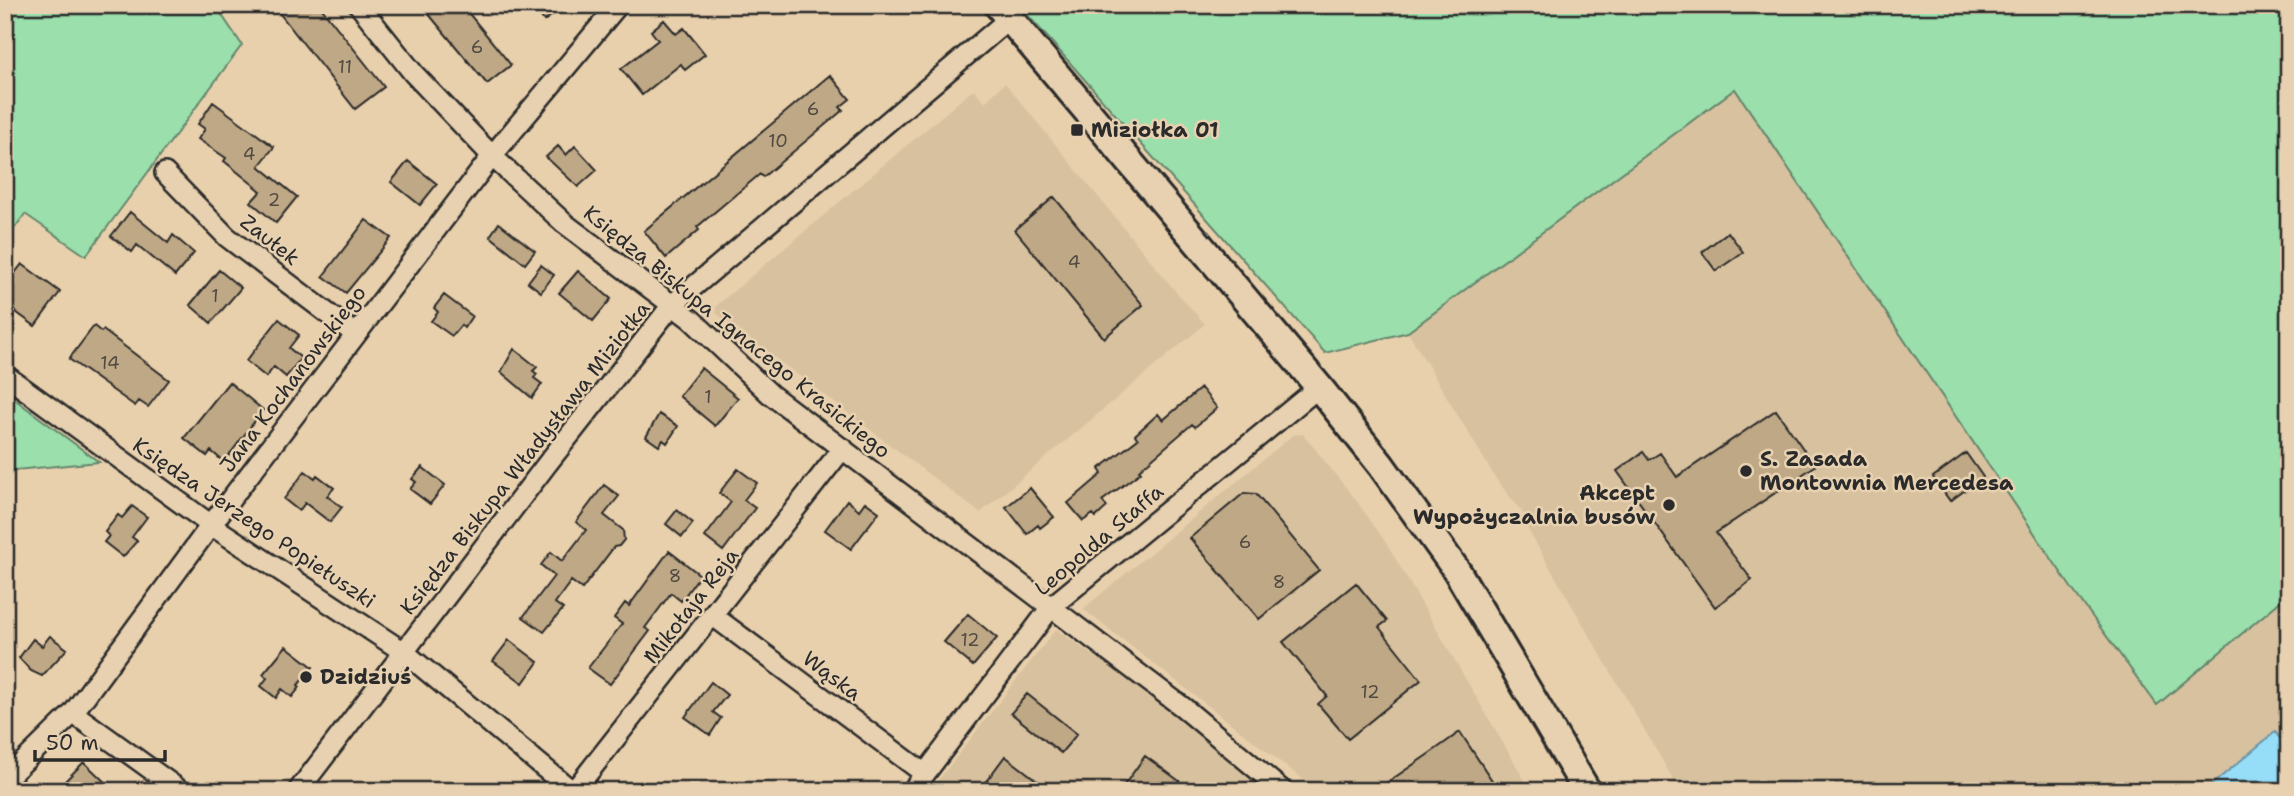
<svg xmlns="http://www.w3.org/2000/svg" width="2294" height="796" font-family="'Shantell Sans',sans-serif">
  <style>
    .built { fill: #d8c19e }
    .green { fill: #9bdfac; stroke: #63856c; stroke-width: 2 }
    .water { fill: #96ddf8; stroke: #6b96a6; stroke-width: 2 }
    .building { fill: #bfa885; stroke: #2b2b2b; stroke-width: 2 }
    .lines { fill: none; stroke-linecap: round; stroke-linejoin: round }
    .street-casing { stroke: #2b2b2b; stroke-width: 24 }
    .secondary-casing { stroke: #2b2b2b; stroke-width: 32 }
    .street { stroke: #e7d1b0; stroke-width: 19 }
    .secondary { stroke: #e7d1b0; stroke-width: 26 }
    .poi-dot { fill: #2b2b2b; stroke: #e7d1b0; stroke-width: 2.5 }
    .labels { text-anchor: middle; stroke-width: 5; stroke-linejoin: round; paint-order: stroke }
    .number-label { font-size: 18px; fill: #504a42 }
    .poi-label { font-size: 21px; font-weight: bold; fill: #2b2b2b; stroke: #e7d1b0; text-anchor: start }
    .street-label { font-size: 21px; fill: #2b2b2b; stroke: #e7d1b0 }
  </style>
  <rect width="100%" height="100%" fill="#e9d0ac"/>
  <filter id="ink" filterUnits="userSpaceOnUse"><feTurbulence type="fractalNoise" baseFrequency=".0143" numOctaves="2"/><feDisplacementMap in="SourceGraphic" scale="14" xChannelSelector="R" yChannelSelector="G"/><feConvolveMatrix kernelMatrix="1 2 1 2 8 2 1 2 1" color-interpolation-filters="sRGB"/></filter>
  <g filter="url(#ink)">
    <path class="built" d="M 1005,83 L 1177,293 L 1205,324 L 980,513 L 716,313 L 716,306 L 974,89 L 985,102 Z
      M 1735,88 L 2072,589 L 2157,705 L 2289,594 L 2289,791 L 1680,791 L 1527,528 L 1531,523 L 1496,479 L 1408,332 Z
      M 1303,434 L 1355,499 L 1387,544 L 1531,791 L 1318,791 L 1083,609 L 1293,435 Z
      M 1056,629 L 1194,727 L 1267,791 L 930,791 Z"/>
    <path class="green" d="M 5,5 L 215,5 L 242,45 L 86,256 L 25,214 L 5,241 Z
      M 1019,5 L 2289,5 L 2289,594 L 2157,705 L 2072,589 L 1735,89 L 1408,332 L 1325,353 Z
      M 5,392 L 99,462 L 5,471 Z"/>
    <path class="water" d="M 2275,732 L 2289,749 L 2289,791 L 2204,791 Z"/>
    <path class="building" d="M 273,5 L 319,5 L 384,87 L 355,109 Z
      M 435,5 L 462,5 L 511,65 L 487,84 L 427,12 Z
      M 533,5 L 566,5 L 544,21 Z
      M 664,20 L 676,34 L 684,28 L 705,54 L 685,70 L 681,64 L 642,95 L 621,69 L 658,40 L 651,31 Z
      M 830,75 L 850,99 L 840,107 L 843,110 L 763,177 L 760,174 L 697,227 L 699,230 L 666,258 L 644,231 Z
      M 213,102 L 274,147 L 259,166 L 297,197 L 276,223 L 251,202 L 261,191 L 224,161 L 226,158 L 198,139 L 205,129 L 198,124 Z
      M 558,146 L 566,155 L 575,146 L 597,170 L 578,187 L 546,157 Z
      M 408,161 L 437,184 L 420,205 L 391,182 Z
      M 1054,197 L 1143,305 L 1104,338 L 1015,230 Z
      M 130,212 L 168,243 L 173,235 L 194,253 L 175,276 L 137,245 L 132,252 L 111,236 Z
      M 366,220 L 391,238 L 346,293 L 323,276 Z
      M 499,223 L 535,251 L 525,264 L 490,236 Z
      M 1728,232 L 1743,252 L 1716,271 L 1702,252 Z
      M 22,264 L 60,292 L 35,326 L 5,304 L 5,286 Z
      M 541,265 L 554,275 L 541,292 L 528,282 Z
      M 219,270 L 241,288 L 211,323 L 190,305 Z
      M 578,271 L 611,299 L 593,321 L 559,293 Z
      M 444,295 L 472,316 L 464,328 L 461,325 L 452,336 L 431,321 L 438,312 L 434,308 Z
      M 279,319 L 299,335 L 289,348 L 301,358 L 286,377 L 274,367 L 266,377 L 246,361 Z
      M 94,326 L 101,332 L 103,330 L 169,380 L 148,407 L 139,401 L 135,406 L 69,359 Z
      M 514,349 L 537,367 L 533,371 L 537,374 L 534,378 L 542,384 L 532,398 L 501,372 Z
      M 701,368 L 738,398 L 715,426 L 679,396 Z
      M 229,382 L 263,410 L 224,462 L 211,451 L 207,456 L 184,438 Z
      M 1201,388 L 1217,408 L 1195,427 L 1192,424 L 1139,470 L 1141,472 L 1102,501 L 1107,507 L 1096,517 L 1093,514 L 1083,521 L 1068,503 L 1102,474 L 1099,469 L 1138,439 L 1135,435 L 1158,414 L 1163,420 Z
      M 1776,410 L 1815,466 L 1716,533 L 1752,580 L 1715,607 L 1617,471 L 1643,452 L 1649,460 L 1660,453 L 1677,477 Z
      M 659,414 L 678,426 L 667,443 L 663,440 L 659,446 L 646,437 Z
      M 1966,453 L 1983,477 L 1950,501 L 1933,477 Z
      M 422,467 L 445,485 L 430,504 L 410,489 L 416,482 L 412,479 Z
      M 738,469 L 757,483 L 744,500 L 755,508 L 723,551 L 705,537 L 731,502 L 719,493 Z
      M 305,471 L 315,478 L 317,475 L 334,488 L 327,496 L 342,507 L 330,522 L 305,503 L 299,511 L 284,499 Z
      M 604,485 L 619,496 L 604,515 L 623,530 L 624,540 L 619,546 L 614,547 L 582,589 L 571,581 L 555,603 L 563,609 L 544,632 L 523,617 L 554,576 L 541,565 L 551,552 L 562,561 L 586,530 L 576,522 Z
      M 1030,488 L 1054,517 L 1040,528 L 1038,525 L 1027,534 L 1006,507 Z
      M 1244,493 L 1256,494 L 1319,570 L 1259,619 L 1190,538 Z
      M 847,500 L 859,510 L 865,502 L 879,512 L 851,549 L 825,530 Z
      M 132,506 L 147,517 L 132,537 L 137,541 L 123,557 L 104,542 L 109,536 L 105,532 L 118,515 L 122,518 Z
      M 677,510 L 693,523 L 682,537 L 666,524 Z
      M 669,551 L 700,575 L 681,601 L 671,593 L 645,628 L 650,631 L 610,684 L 588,668 L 622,624 L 614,618 L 625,603 L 629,606 Z
      M 1356,583 L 1387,621 L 1379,627 L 1421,680 L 1348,739 L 1318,704 L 1327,696 L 1283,642 Z
      M 968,614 L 997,638 L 973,666 L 944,642 Z
      M 50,636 L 67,649 L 42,676 L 31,671 L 19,658 L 33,639 L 42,646 Z
      M 509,640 L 538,662 L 523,683 L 493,661 Z
      M 286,646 L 313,667 L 298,685 L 300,687 L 292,697 L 282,689 L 276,698 L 261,686 L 267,678 L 263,674 Z
      M 711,682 L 727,695 L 713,712 L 721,718 L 710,735 L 685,717 Z
      M 1027,694 L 1077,734 L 1061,753 L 1011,713 Z
      M 1460,732 L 1499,791 L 1375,791 L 1436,749 Z
      M 1005,756 L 1039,782 L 1032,791 L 979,791 Z
      M 1145,756 L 1193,791 L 1120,791 Z
      M 84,762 L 114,791 L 71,791 L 63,783 Z"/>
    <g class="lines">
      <g class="street-casing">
        <path id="street" d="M 359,5 L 414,74 L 492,156 L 564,223 L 692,320 L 770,394 L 1184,708 L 1283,791
          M 165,173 L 227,237 L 355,334
          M 5,375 L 211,525 L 404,652 L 572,791
          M 712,615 L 925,774
          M 73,713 L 181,791
          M 5,780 L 73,713 L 211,525 L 492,156 L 618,5
          M 298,791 L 547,464 L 672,305 L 1009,19
          M 574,791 L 843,448
          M 912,791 L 1052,606 L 1319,387"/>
      </g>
      <g class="secondary-casing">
        <path id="secondary" d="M 998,5 L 1319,387 L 1381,465 L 1457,571 L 1587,791"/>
      </g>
      <use href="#street" class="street"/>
      <use href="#secondary" class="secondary"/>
    </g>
  </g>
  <g class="poi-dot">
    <rect x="1070" y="123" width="14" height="14" rx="3.5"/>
    <circle cx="1746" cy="471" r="7"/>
    <circle cx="1669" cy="505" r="7"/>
    <circle cx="306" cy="677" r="7"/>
  </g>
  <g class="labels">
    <g class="number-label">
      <text x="477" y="53">6</text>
      <text x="345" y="73">11</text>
      <text x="813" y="115">6</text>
      <text x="778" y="147">10</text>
      <text x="249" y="160">4</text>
      <text x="274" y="206">2</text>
      <text x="1074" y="268">4</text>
      <text x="215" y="302">1</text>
      <text x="110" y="369">14</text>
      <text x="708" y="403">1</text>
      <text x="1245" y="548">6</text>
      <text x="675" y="582">8</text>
      <text x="1279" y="588">8</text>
      <text x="970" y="646">12</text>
      <text x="1370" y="698">12</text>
    </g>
    <g class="poi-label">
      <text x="1091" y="137">Miziołka 01</text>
      <text x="1760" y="466">S. Zasada<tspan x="1760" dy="24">Montownia Mercedesa</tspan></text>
      <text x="1655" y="500" text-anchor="end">Akcept<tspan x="1655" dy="24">Wypożyczalnia busów</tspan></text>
      <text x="320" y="684">Dzidziuś</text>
    </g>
    <g class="street-label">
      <text transform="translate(270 240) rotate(38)" y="7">Zaułek</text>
      <text transform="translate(737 332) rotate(39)" y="7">Księdza Biskupa Ignacego Krasickiego</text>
      <text transform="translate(293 379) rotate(-53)" y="7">Jana Kochanowskiego</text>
      <text transform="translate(525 458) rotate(-52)" y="7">Księdza Biskupa Władysława Miziołka</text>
      <text transform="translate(254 523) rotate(34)" y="7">Księdza Jerzego Popiełuszki</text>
      <text transform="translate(1099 540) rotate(-40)" y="7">Leopolda Staffa</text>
      <text transform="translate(691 606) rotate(-52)" y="7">Mikołaja Reja</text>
      <text transform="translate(832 676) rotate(37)" y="7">Wąska</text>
    </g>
  </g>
  <rect width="2294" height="796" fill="none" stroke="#e7d1b0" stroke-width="28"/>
  <rect x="14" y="14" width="2266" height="768" fill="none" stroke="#2b2b2b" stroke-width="2.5" filter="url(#ink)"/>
  <path d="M35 750v10h130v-10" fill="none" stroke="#2b2b2b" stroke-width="3.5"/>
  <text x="46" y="750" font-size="21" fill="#2b2b2b" stroke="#e7d1b0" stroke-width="5" paint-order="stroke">50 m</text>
</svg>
